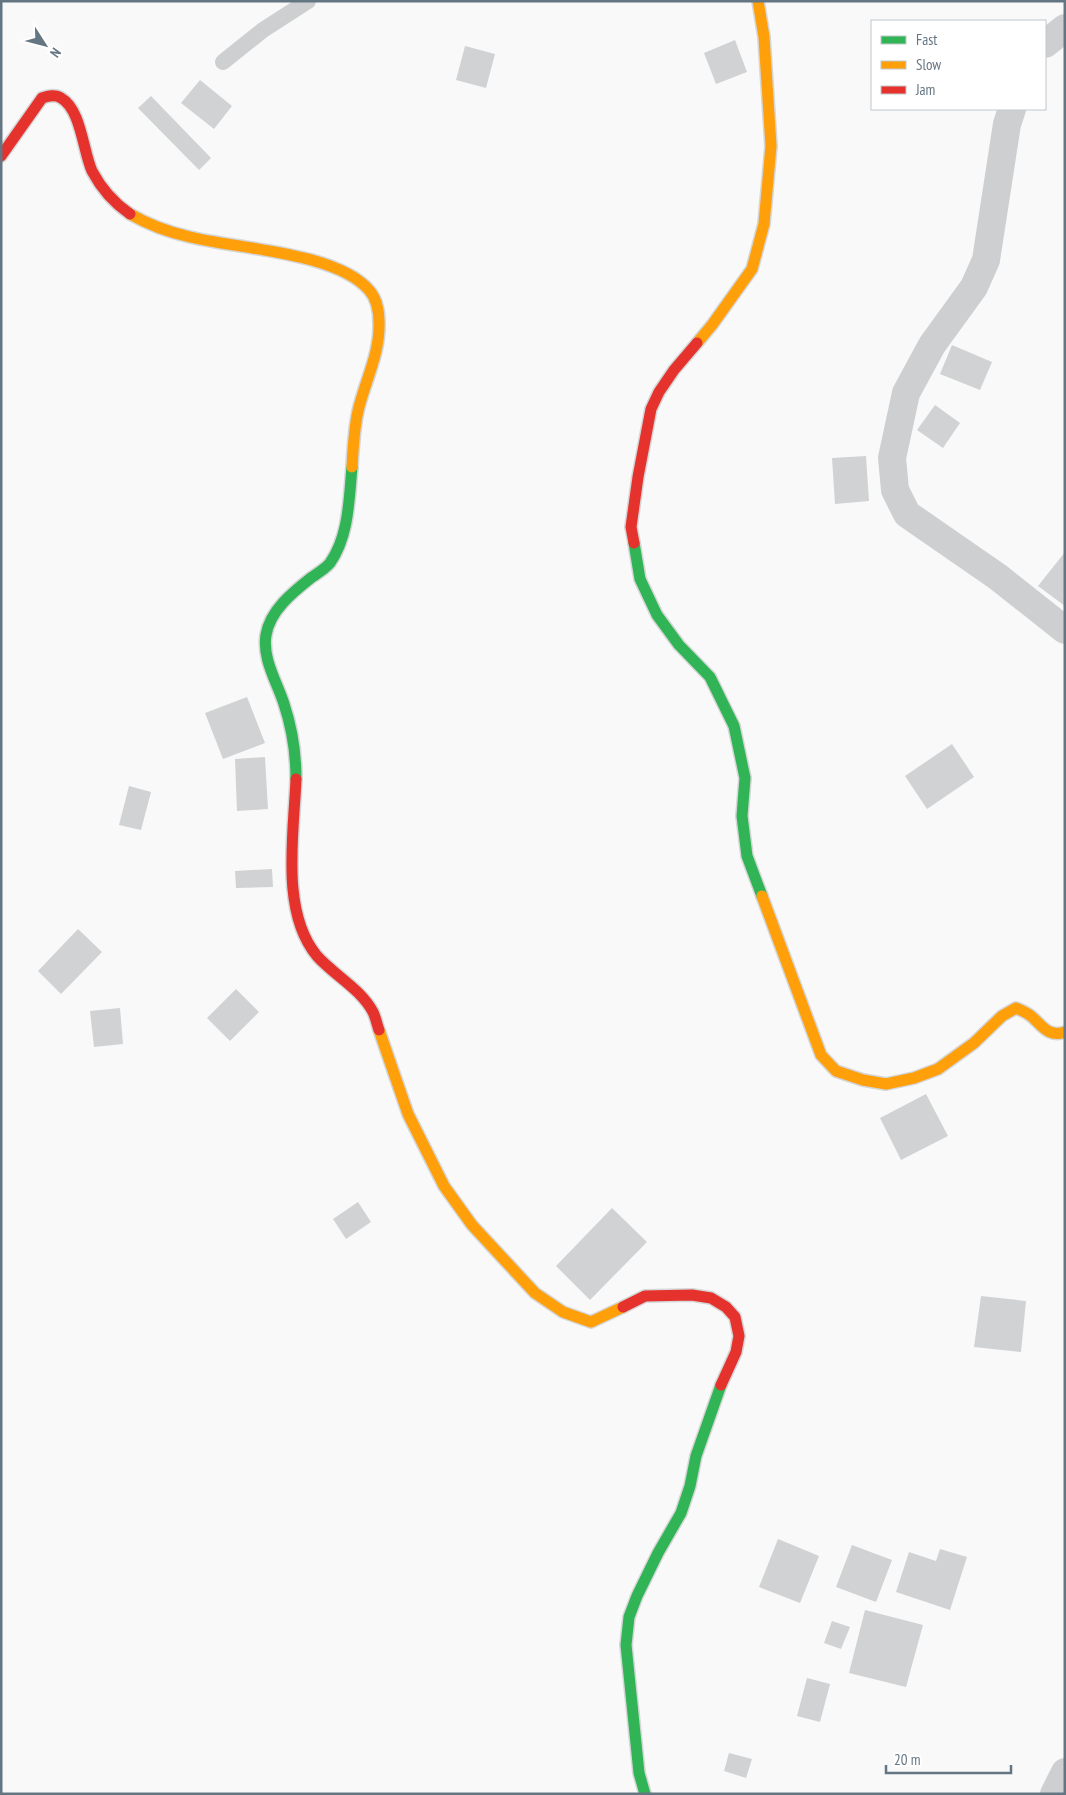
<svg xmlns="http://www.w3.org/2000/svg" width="1066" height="1795" font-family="'PT Sans Narrow',sans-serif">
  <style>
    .building { fill: #d0d2d3 }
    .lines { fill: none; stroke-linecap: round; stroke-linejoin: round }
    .fast-casing { stroke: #d5d6d7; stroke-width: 14 }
    .slow-casing { stroke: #d5d6d7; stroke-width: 14 }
    .jam-casing { stroke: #d5d6d7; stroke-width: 14 }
    .lane { stroke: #cecfd0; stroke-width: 16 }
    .street { stroke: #cecfd0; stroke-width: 28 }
    .fast { stroke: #30b455; stroke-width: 11 }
    .slow { stroke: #ff9f0a; stroke-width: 11 }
    .jam { stroke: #e5322d; stroke-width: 11 }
  </style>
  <rect width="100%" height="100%" fill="#f9f9f9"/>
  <path class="building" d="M 735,40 L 747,72 L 716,84 L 704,53 Z
    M 465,46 L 495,54 L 486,88 L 456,80 Z
    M 200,80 L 232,106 L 214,129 L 181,103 Z
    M 151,96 L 211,158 L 199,170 L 138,108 Z
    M 952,345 L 992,362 L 980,390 L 940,374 Z
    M 935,405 L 960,423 L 943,448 L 917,430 Z
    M 866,456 L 869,501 L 835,504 L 832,458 Z
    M 1065,552 L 1065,606 L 1038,586 Z
    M 247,697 L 265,743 L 223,759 L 205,713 Z
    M 952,744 L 974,777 L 927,809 L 905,776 Z
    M 265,757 L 268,809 L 237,811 L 235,759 Z
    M 129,786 L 151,792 L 141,830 L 119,825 Z
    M 272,869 L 273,887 L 236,888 L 235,871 Z
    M 78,929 L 102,952 L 61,994 L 38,971 Z
    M 236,989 L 259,1012 L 230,1041 L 207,1018 Z
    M 120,1008 L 123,1044 L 94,1047 L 90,1011 Z
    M 926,1094 L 948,1136 L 901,1160 L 880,1118 Z
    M 358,1202 L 371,1222 L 346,1239 L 333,1219 Z
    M 612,1208 L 647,1242 L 590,1300 L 556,1266 Z
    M 981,1296 L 1026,1301 L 1021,1352 L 974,1347 Z
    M 778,1539 L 819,1556 L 800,1603 L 759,1587 Z
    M 852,1545 L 892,1560 L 876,1602 L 836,1587 Z
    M 940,1549 L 967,1557 L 950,1610 L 896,1592 L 909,1552 L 936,1561 Z
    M 865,1610 L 923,1625 L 906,1687 L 849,1673 Z
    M 832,1621 L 850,1627 L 841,1649 L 824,1643 Z
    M 807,1678 L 830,1684 L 820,1722 L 797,1716 Z
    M 729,1753 L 752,1759 L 746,1778 L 724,1771 Z"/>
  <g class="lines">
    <g class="fast-casing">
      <path id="fast" d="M 634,543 L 640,579 L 657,615 L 679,645 L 710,677 L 734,726 L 745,778 L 742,816 L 747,856 L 762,896
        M 296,779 C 296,753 292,728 284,704 C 277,682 262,659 266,635 C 270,610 293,592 312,577 C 318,573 325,569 330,563 C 349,536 349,499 352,467
        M 645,1794 L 639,1773 L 626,1645 L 629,1617 L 637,1596 L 658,1553 L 681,1513 L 690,1486 L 696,1456 L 721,1385"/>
    </g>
    <g class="slow-casing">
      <path id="slow" d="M 130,214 C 149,225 168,232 190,237 C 238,249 336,252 369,290 C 377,299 379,311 379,323 C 380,354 365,381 358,411 C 354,429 353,449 352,467
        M 697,343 L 712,325 L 752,269 L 764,224 L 771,146 L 764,37 L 758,1
        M 762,896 L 821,1055 L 836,1071 L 863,1080 L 886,1084 L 914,1078 L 938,1069 L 974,1043 L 1002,1016 L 1016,1008 C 1021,1010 1026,1012 1031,1016 C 1042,1025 1048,1038 1065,1032
        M 379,1030 L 408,1114 L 444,1186 L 472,1225 L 535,1293 L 563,1312 L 591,1322 L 623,1307"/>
    </g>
    <g class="jam-casing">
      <path id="jam" d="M 1,156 L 42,98 C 48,96 55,94 61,98 C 81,109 83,151 92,171 C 101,188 114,203 130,214
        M 634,543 L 631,527 L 638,477 L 651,409 L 659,392 L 674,370 L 697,343
        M 296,779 C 294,832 280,912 317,956 C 334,975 361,989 373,1012 C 376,1018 377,1025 379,1030
        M 623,1307 L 645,1296 L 692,1295 L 711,1298 L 726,1307 L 735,1317 L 739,1336 L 736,1352 L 721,1385"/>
    </g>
    <path class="lane" d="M 223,62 L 263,30 L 308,1"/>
    <path class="street" d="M 1045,44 L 1065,28
      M 1012,109 L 1007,124 L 986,260 L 974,287 L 932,345 L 906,393 L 892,458 L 895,490 L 907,514 L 998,577 L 1065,630
      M 1054,1794 L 1065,1772"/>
    <use href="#fast" class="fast"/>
    <use href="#slow" class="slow"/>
    <use href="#jam" class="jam"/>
  </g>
  <rect width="1066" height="1795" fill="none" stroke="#657683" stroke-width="5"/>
  <rect x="871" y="20" width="175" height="90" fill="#ffffff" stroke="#c1c8cd"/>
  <rect x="881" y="36" width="25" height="8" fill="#30b455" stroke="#c1c8cd"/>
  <text x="916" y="45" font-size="15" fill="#657683">Fast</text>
  <rect x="881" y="61" width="25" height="8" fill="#ff9f0a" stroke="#c1c8cd"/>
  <text x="916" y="70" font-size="15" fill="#657683">Slow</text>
  <rect x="881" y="86" width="25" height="8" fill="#e5322d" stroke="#c1c8cd"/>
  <text x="916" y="95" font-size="15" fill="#657683">Jam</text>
  <g transform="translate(45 45) rotate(126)" stroke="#ffffff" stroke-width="4" paint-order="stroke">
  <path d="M0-4L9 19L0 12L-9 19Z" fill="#657683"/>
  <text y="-8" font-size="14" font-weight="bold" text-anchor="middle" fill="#657683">N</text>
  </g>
  <path d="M886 1765v8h125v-8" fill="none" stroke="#657683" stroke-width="2.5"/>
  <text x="894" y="1765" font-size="15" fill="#657683" stroke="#ffffff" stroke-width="4" paint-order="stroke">20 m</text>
</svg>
